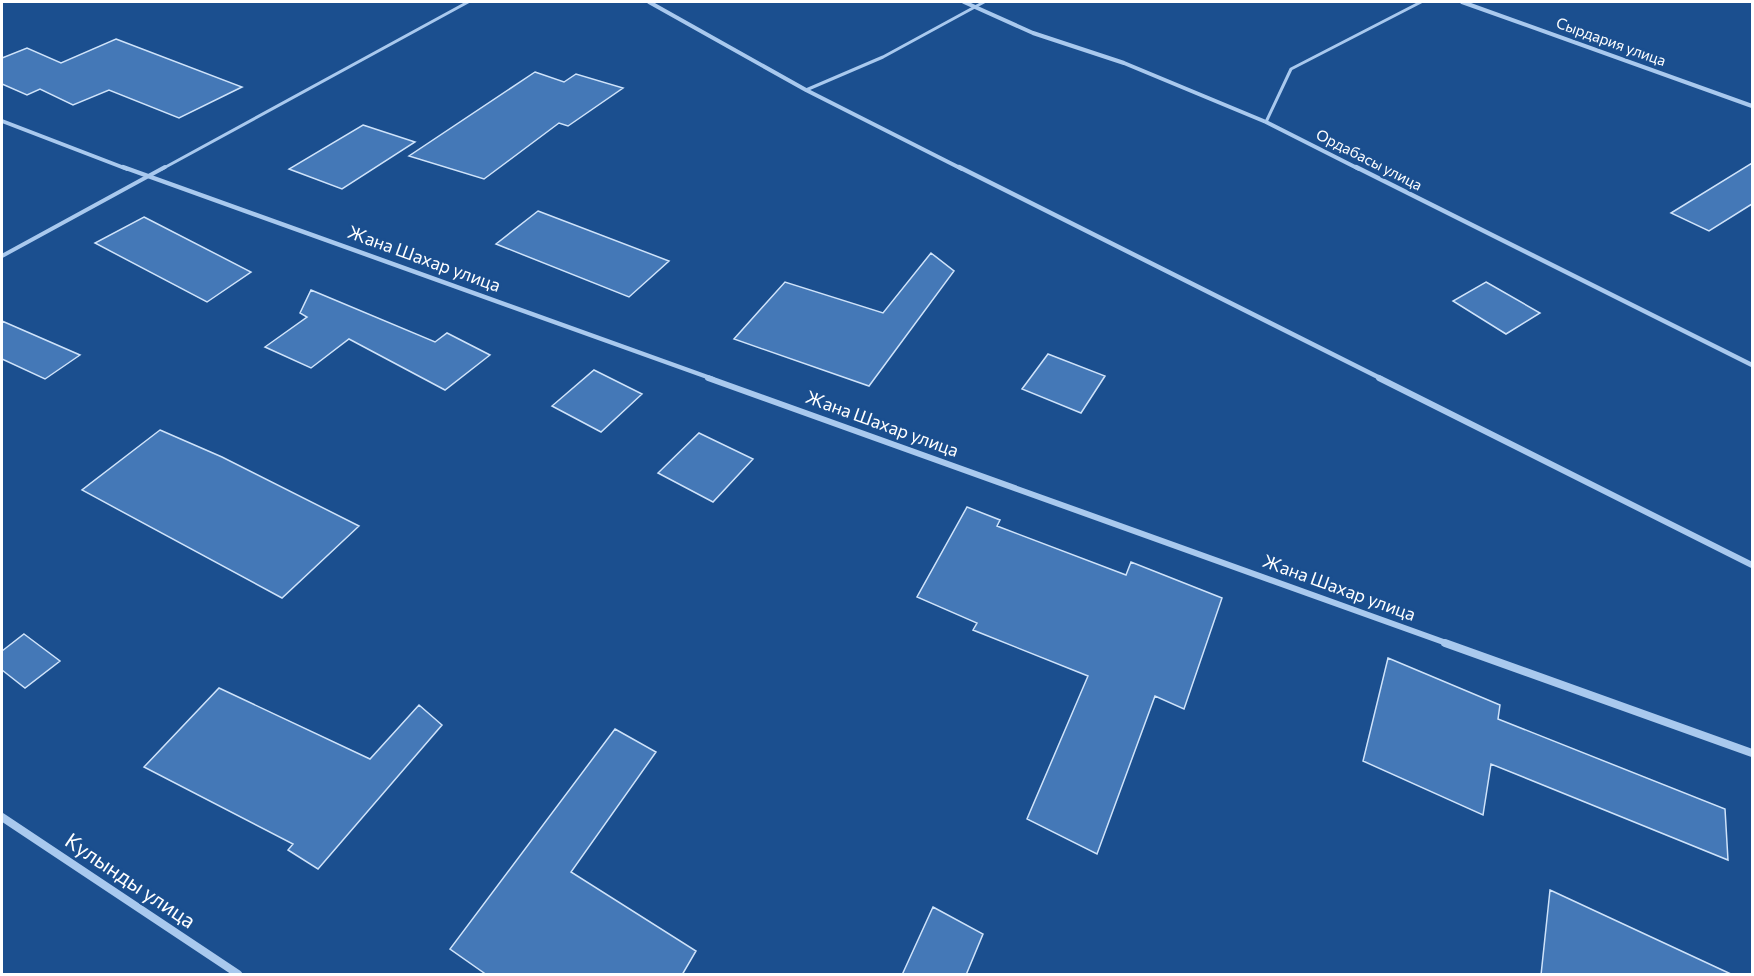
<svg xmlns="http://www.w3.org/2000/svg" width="1754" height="976" font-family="Commissioner,sans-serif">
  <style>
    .building { fill: #4478b7; stroke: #cfe3fa; stroke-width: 1.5 }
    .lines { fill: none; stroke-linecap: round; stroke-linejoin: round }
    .service-far1 { stroke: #a9c9ee; stroke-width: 3 }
    .service { stroke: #a9c9ee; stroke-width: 4 }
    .minor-far3 { stroke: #a9c9ee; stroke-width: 4 }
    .minor-far2 { stroke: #a9c9ee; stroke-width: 4.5 }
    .minor-far1 { stroke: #a9c9ee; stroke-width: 6 }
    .minor { stroke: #a9c9ee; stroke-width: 8 }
    .labels { text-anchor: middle; stroke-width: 5; stroke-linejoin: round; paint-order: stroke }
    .far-street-label { font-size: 15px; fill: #fff; stroke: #1b4f8f }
    .street-label { font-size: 18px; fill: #fff; stroke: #1b4f8f }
    .near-street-label { font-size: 21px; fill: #fff; stroke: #1b4f8f }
  </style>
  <rect width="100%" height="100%" fill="#1b4f8f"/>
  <path class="building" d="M 116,39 L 242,87 L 179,118 L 109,90 L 73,105 L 40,89 L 27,95 L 2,84 L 2,58 L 27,48 L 61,63 Z
    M 535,72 L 564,82 L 576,74 L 623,88 L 568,126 L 559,123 L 484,179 L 409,156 Z
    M 363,125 L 415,142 L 342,189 L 289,169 Z
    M 1752,163 L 1752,204 L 1709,231 L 1671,213 Z
    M 538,211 L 669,261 L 629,297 L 496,244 Z
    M 144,217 L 251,272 L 207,302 L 95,243 Z
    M 931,253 L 954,271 L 869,386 L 734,339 L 785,282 L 883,313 Z
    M 1486,282 L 1540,313 L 1506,334 L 1453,301 Z
    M 311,290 L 435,342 L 447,333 L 490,355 L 445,390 L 349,339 L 311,368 L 265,347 L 307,317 L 300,313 Z
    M 2,321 L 80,355 L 45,379 L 2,359 Z
    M 1048,354 L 1105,376 L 1081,413 L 1022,389 Z
    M 594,370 L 642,394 L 601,432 L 552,406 Z
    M 160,430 L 222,457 L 359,526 L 282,598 L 82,490 Z
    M 699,433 L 753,459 L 713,502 L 658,473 Z
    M 967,507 L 1000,520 L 997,526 L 1126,575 L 1131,562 L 1222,598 L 1184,709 L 1155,696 L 1097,854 L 1027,819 L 1088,676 L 973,630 L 977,623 L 917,597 Z
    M 24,634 L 60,661 L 25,688 L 2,670 L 2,651 Z
    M 1388,658 L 1500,705 L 1498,719 L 1725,809 L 1728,860 L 1491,764 L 1483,815 L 1363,761 Z
    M 219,688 L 370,759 L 419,705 L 442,725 L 318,869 L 288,850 L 293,844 L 144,767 Z
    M 615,729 L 656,752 L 571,872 L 696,951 L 682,975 L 487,975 L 450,949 Z
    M 1550,890 L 1733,975 L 1541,975 Z
    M 933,907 L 983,934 L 966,975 L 902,975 Z"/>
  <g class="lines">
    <path class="service-far1" d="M 806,90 L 883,57 L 984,2
      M 1266,122 L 1291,69 L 1421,2
      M 162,169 L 468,2"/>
    <path class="service" d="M 2,256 L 165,167"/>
    <path class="minor-far3" d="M 649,2 L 806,90 L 962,169
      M 964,2 L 1033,33 L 1124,63 L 1266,122 L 1359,169
      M 1462,2 L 1752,106
      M 2,121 L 127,169"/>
    <path class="minor-far2" d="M 123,167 L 713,379
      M 959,167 L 1382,379
      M 1356,167 L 1752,365"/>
    <path class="minor-far1" d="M 708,378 L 1449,644
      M 1379,378 L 1752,565"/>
    <path class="minor" d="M 1445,643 L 1752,753
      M 2,817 L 238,974"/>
  </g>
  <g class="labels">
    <g class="far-street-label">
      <text transform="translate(1611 42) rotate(20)" y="5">Сырдария улица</text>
      <text transform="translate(1369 160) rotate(27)" y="5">Ордабасы улица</text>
    </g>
    <g class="street-label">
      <text transform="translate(424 259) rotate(20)" y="6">Жана Шахар улица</text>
      <text transform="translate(882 424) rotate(20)" y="6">Жана Шахар улица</text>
      <text transform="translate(1339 588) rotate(20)" y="6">Жана Шахар улица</text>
    </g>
    <g class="near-street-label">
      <text transform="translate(130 881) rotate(34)" y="7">Кулынды улица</text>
    </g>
  </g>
  <rect width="1754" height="976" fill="none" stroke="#ffffff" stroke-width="6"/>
</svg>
